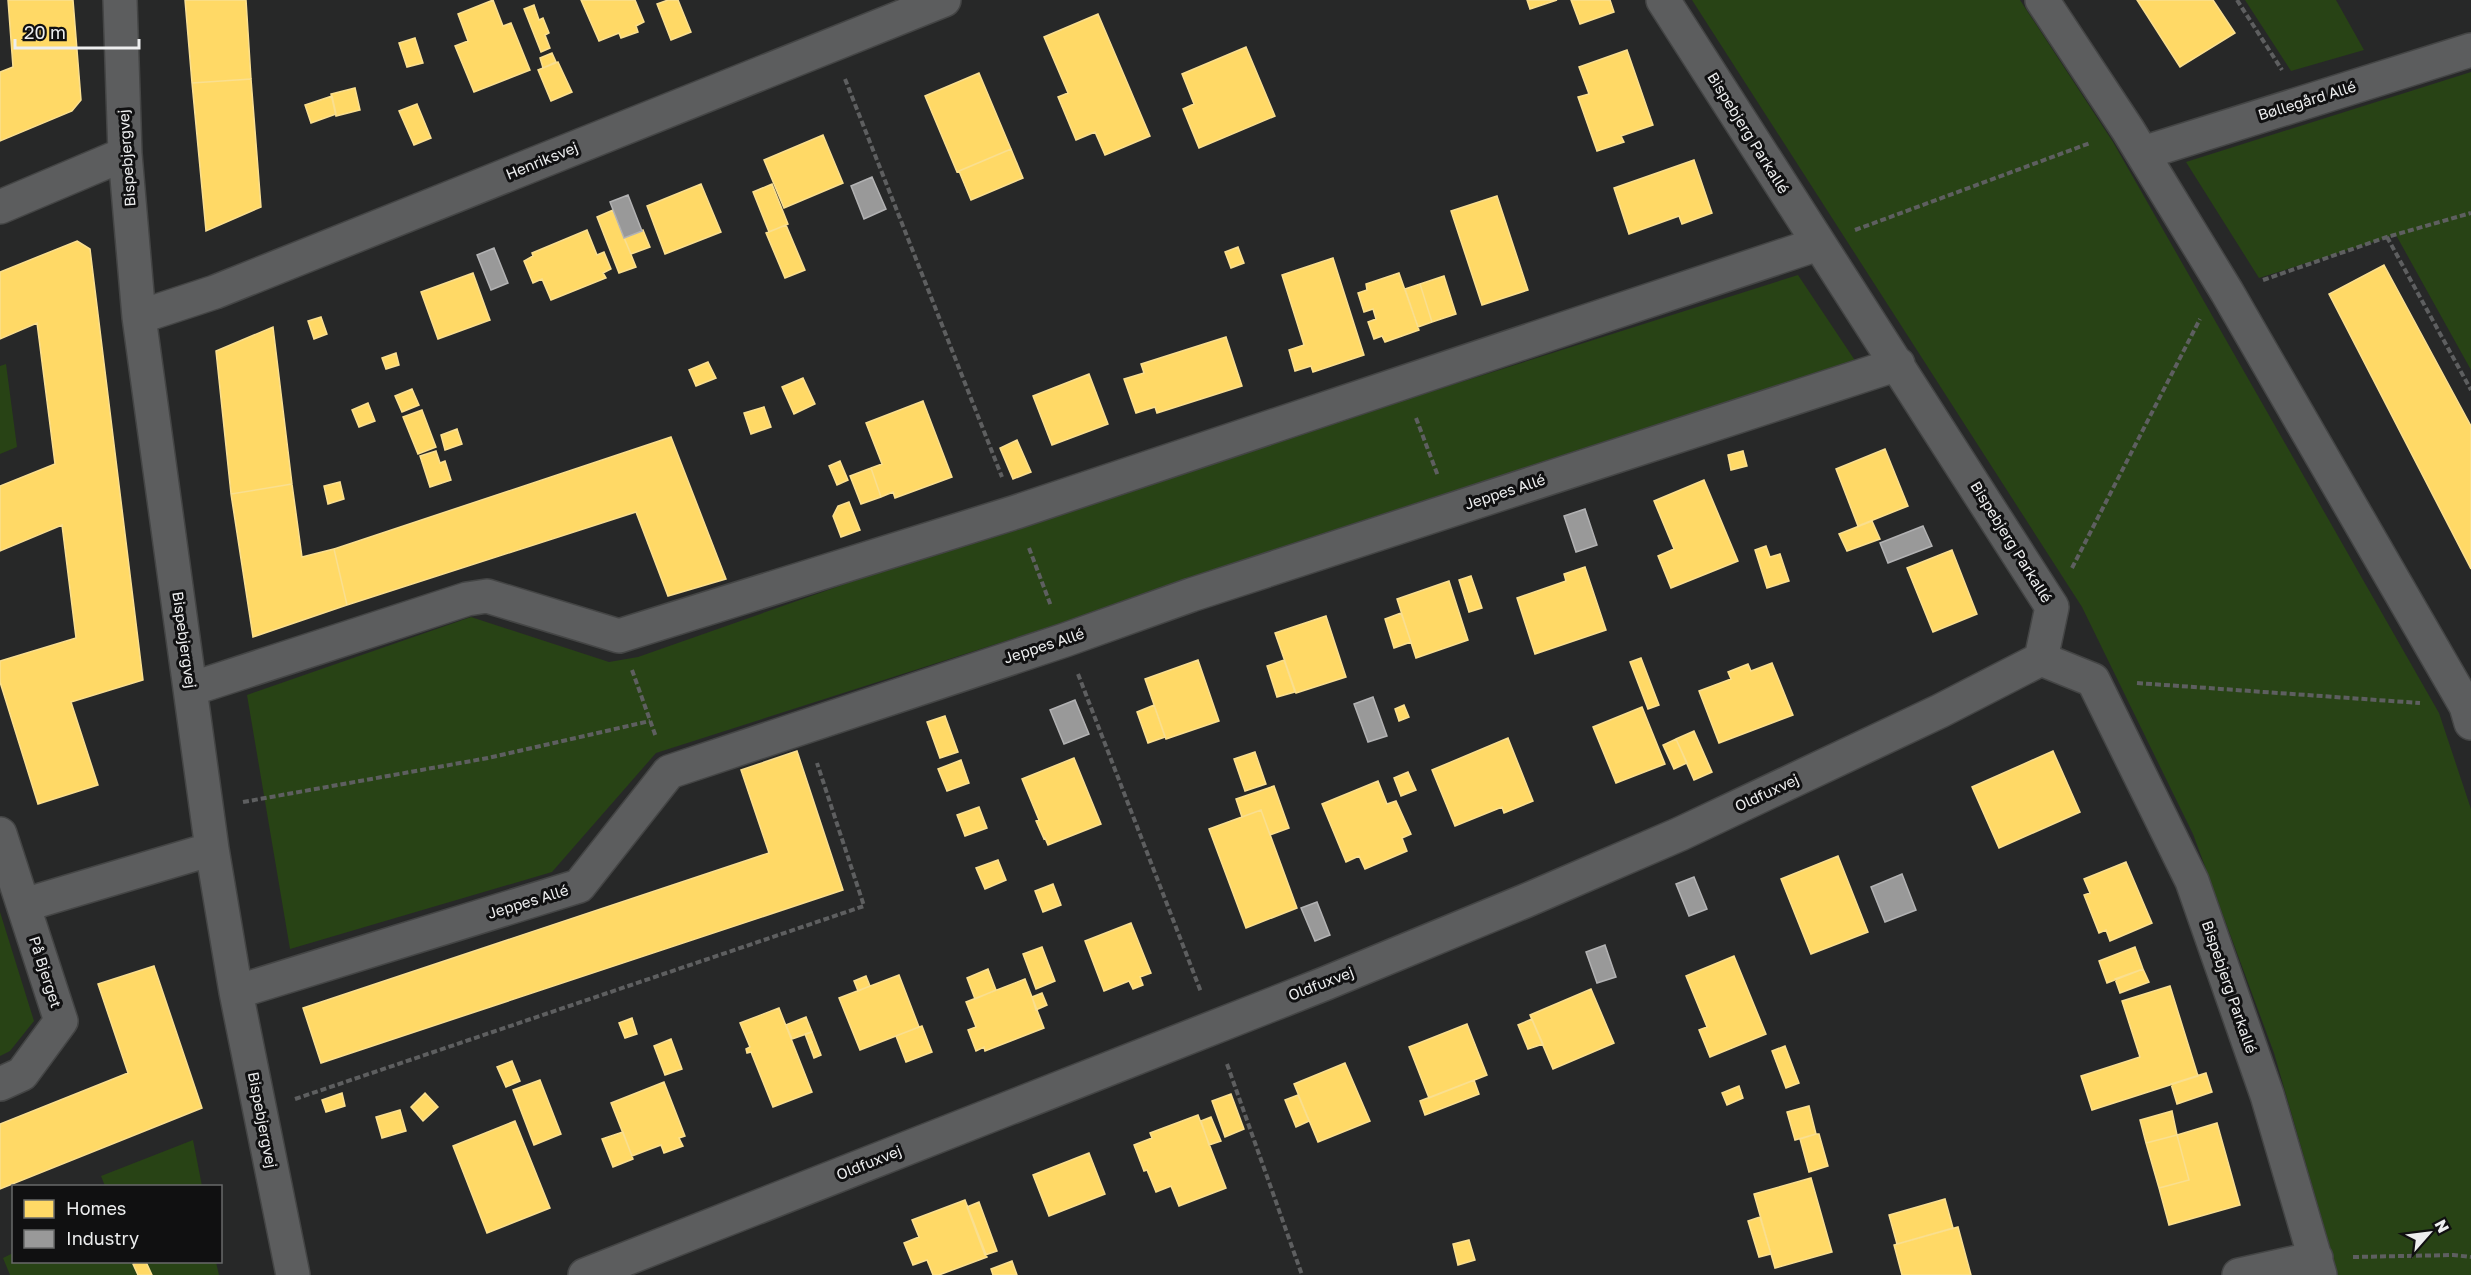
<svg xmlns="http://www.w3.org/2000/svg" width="2471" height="1275" font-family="'Golos Text',sans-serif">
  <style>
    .green { fill: #284315 }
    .homes { fill: #ffd966; stroke: #fadf8f; stroke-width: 1.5 }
    .industry { fill: #999; stroke: #b2b2b3; stroke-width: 1.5 }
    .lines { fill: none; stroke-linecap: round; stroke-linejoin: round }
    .minor-casing { stroke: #444545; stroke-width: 36 }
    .path { stroke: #5e5f60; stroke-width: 4; stroke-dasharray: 6 3; stroke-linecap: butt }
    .minor { stroke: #5c5d5e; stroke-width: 33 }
    .labels { text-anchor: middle; stroke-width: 6; stroke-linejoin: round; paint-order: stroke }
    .street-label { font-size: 15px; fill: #edeeef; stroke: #101011 }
  </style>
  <rect width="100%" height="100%" fill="#272828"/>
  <path class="green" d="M 1692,0 L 2020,0 L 2113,142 L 2439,713 L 2471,809 L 2471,1275 L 2338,1275 L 2274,1053 L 2193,834 L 2082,607 Z
    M 2245,0 L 2336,0 L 2364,50 L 2291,71 Z
    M 2471,72 L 2471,370 L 2396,235 L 2259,278 L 2186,162 Z
    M 1798,275 L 1856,362 L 1074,619 L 656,753 L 552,872 L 290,949 L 247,695 L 471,617 L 609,662 L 638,657 L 1033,518 Z
    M 6,364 L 17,447 L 0,454 L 0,366 Z
    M 0,912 L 34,1021 L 10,1051 L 0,1056 Z
    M 193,1140 L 202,1186 L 105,1186 L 101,1176 Z
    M 13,1253 L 14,1262 L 216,1262 L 219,1275 L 10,1275 L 3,1258 Z"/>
  <path class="homes" d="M 8,0 L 73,0 L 81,100 L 72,111 L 0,141 L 0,72 L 13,67 Z
    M 185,0 L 246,0 L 251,79 L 192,83 Z
    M 493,0 L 503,26 L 511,23 L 530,70 L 474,92 L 455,46 L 468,41 L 458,14 Z
    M 581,0 L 635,0 L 644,22 L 636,26 L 638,32 L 621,38 L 619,33 L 599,41 Z
    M 668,0 L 678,0 L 691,32 L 671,40 L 657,4 Z
    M 1527,0 L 1557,0 L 1530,9 Z
    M 1571,0 L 1610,0 L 1614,12 L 1580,24 Z
    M 2137,0 L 2213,0 L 2235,33 L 2180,67 Z
    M 534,5 L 539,20 L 543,18 L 549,33 L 545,35 L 550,48 L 541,52 L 524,9 Z
    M 1098,14 L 1150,136 L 1105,155 L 1095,132 L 1076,140 L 1058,97 L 1068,93 L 1044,37 Z
    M 415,38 L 423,63 L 407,67 L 399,43 Z
    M 1246,47 L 1275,116 L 1199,148 L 1183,109 L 1194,104 L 1182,74 Z
    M 1627,50 L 1653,125 L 1621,136 L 1624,142 L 1597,151 L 1578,97 L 1589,94 L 1579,67 Z
    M 552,53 L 556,62 L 543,68 L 540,58 Z
    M 558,62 L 572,92 L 551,101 L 538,70 Z
    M 979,73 L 1011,149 L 957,172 L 925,96 Z
    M 251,79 L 261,207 L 206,231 L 192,83 Z
    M 355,88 L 360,110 L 336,116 L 331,94 Z
    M 332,96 L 336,114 L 311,123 L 305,105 Z
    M 417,104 L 431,138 L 414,145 L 399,111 Z
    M 823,135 L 843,183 L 784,208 L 764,160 Z
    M 1011,149 L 1023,178 L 971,200 L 959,171 Z
    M 1694,160 L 1712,213 L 1682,224 L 1679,216 L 1629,234 L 1614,188 Z
    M 701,184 L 721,232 L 665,254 L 647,206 Z
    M 772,184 L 788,224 L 769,232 L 753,192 Z
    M 1497,196 L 1528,290 L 1482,305 L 1451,211 Z
    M 613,210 L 636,267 L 619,273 L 597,217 Z
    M 786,225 L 805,270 L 785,278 L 766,233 Z
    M 587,230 L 597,255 L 604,252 L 611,269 L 603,273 L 606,278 L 551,300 L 542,279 L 533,283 L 524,261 L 533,256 L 532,253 Z
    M 643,230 L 650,247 L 631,254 L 624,238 Z
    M 77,241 L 90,249 L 143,680 L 71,702 L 98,785 L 38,804 L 0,682 L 0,661 L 76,638 L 62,525 L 0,551 L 0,486 L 55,464 L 37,323 L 0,339 L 0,272 Z
    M 1238,247 L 1244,263 L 1231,268 L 1225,252 Z
    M 1333,258 L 1364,355 L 1313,372 L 1311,366 L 1295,371 L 1289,350 L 1304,345 L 1282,275 Z
    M 2384,265 L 2471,426 L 2471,569 L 2329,294 Z
    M 473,273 L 490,320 L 438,339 L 421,292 Z
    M 1399,273 L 1419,330 L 1385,342 L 1382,336 L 1374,339 L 1368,322 L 1376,319 L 1373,309 L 1364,312 L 1358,293 L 1367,290 L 1366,284 Z
    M 1444,276 L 1456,314 L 1432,322 L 1420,284 Z
    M 1420,284 L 1432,322 L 1418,327 L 1405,289 Z
    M 321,317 L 327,334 L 314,339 L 308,321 Z
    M 273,327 L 292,484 L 231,494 L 216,351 Z
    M 1226,337 L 1242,386 L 1157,413 L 1155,407 L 1136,413 L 1124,379 L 1144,373 L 1141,364 Z
    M 396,353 L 399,365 L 386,369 L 382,358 Z
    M 708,362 L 716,378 L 696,386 L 689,370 Z
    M 1089,374 L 1108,424 L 1052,445 L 1033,396 Z
    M 803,378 L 815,404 L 794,414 L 782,387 Z
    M 412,389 L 419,405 L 402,412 L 395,396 Z
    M 923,401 L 952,477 L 895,498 L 893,492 L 881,497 L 871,468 L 882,464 L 866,423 Z
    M 368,403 L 375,421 L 359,427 L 352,410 Z
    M 764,407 L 771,427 L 751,434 L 744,413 Z
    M 422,410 L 436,447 L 418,454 L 403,417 Z
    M 457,429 L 462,444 L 445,450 L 441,435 Z
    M 671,437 L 726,579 L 668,596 L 636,512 L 347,605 L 334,549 Z
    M 1017,440 L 1031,472 L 1013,479 L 1000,448 Z
    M 1885,449 L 1908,506 L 1858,526 L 1836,469 Z
    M 436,451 L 440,463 L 445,461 L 451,480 L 430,487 L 420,456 Z
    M 1743,451 L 1747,466 L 1731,470 L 1728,455 Z
    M 840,461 L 848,480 L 837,485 L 829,466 Z
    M 871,468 L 881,497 L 861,504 L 850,476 Z
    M 1704,480 L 1738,561 L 1671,588 L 1658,556 L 1674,549 L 1654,501 Z
    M 340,482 L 344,499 L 328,504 L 324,486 Z
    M 292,484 L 302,557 L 334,549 L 347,605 L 253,637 L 231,494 Z
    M 849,502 L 860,530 L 841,537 L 833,516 L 838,506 Z
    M 1872,521 L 1880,539 L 1847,551 L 1839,534 Z
    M 1766,546 L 1770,557 L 1780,554 L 1789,581 L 1767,588 L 1755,550 Z
    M 1952,550 L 1977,614 L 1933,632 L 1907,568 Z
    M 1585,567 L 1606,630 L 1535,654 L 1517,598 L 1566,581 L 1564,574 Z
    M 1471,576 L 1482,608 L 1469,612 L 1459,580 Z
    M 1449,581 L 1468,640 L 1416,658 L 1397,599 Z
    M 1401,613 L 1411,642 L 1394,648 L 1385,619 Z
    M 1326,616 L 1346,677 L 1296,693 L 1275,633 Z
    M 1641,658 L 1659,705 L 1648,709 L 1630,662 Z
    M 1198,660 L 1219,721 L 1166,739 L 1145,679 Z
    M 1284,660 L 1295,692 L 1277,697 L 1267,666 Z
    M 1772,663 L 1793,715 L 1719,743 L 1699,691 L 1731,679 L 1728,672 L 1748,664 L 1751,671 Z
    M 1154,705 L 1165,737 L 1148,743 L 1137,712 Z
    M 1404,705 L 1409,717 L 1399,721 L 1395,709 Z
    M 1642,707 L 1665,764 L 1616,783 L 1593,727 Z
    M 945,716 L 958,752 L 940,758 L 927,722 Z
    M 1694,731 L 1712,772 L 1694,780 L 1676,739 Z
    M 1508,738 L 1533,801 L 1504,813 L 1502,807 L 1455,826 L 1432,770 Z
    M 1676,739 L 1687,763 L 1674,769 L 1663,745 Z
    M 797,751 L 843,890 L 321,1063 L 303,1008 L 769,853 L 741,770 Z
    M 2053,751 L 2080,812 L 1999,848 L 1972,787 Z
    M 1255,752 L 1266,784 L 1245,791 L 1234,759 Z
    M 1074,758 L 1101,824 L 1048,845 L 1045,838 L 1044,839 L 1036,821 L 1039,820 L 1022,779 Z
    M 961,760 L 969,783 L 947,791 L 938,769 Z
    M 1408,772 L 1416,790 L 1401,796 L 1394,778 Z
    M 1378,781 L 1387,804 L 1396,801 L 1411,834 L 1402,838 L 1407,851 L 1365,869 L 1359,856 L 1346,862 L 1322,804 Z
    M 1274,786 L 1289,828 L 1270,835 L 1261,810 L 1242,817 L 1236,799 Z
    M 979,807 L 987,828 L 965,836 L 957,815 Z
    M 1261,810 L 1297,908 L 1246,928 L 1209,829 Z
    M 1838,856 L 1868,932 L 1811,954 L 1781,879 Z
    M 998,860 L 1006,880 L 985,889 L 976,868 Z
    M 2126,862 L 2152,923 L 2110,941 L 2106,930 L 2099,933 L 2084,895 L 2090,893 L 2084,879 Z
    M 1053,884 L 1061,905 L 1043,912 L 1035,891 Z
    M 1131,923 L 1151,973 L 1140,977 L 1143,985 L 1133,989 L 1129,981 L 1104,991 L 1085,941 Z
    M 1042,947 L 1055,981 L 1036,989 L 1023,954 Z
    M 2135,947 L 2143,969 L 2107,983 L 2099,961 Z
    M 1734,956 L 1766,1034 L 1710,1057 L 1699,1030 L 1707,1027 L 1686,976 Z
    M 154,966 L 202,1108 L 0,1189 L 0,1124 L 128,1073 L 98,984 Z
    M 988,969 L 996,990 L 975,999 L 967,978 Z
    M 2143,969 L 2149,982 L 2120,993 L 2115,979 Z
    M 899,975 L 919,1027 L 860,1050 L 839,998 Z
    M 866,976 L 870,986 L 858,991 L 854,981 Z
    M 1025,979 L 1044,1028 L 985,1051 L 984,1047 L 976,1051 L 968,1030 L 976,1027 L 966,1002 Z
    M 2170,986 L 2198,1076 L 2092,1110 L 2081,1076 L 2140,1057 L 2122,1001 Z
    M 1591,989 L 1614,1043 L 1553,1069 L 1530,1015 Z
    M 1042,993 L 1047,1005 L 1036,1010 L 1032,997 Z
    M 779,1008 L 812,1092 L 773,1107 L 751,1052 L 747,1053 L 746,1049 L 750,1047 L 740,1023 Z
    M 806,1017 L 812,1032 L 792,1039 L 786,1025 Z
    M 632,1018 L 637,1034 L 625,1038 L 619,1023 Z
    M 1532,1019 L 1543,1044 L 1528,1049 L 1518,1025 Z
    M 1467,1024 L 1487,1075 L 1429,1098 L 1409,1047 Z
    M 922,1026 L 932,1052 L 906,1062 L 896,1036 Z
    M 812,1032 L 821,1055 L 814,1058 L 805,1034 Z
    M 671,1039 L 682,1069 L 665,1075 L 654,1046 Z
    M 1785,1046 L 1799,1083 L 1786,1088 L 1772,1051 Z
    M 512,1061 L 520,1081 L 506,1087 L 497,1067 Z
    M 1345,1063 L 1370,1121 L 1318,1142 L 1294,1084 Z
    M 2206,1073 L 2212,1092 L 2177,1104 L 2171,1084 Z
    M 540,1080 L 561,1134 L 534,1145 L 513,1090 Z
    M 1474,1080 L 1479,1094 L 1425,1115 L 1420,1101 Z
    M 664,1082 L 685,1136 L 679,1138 L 683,1146 L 664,1153 L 661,1145 L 632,1156 L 611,1103 Z
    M 1739,1086 L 1743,1098 L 1727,1105 L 1722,1093 Z
    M 342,1093 L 345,1106 L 326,1112 L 322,1100 Z
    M 425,1093 L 438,1107 L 423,1121 L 411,1107 Z
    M 1231,1094 L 1244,1129 L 1225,1137 L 1212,1101 Z
    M 1298,1095 L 1309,1121 L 1296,1127 L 1285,1100 Z
    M 1809,1106 L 1816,1134 L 1795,1140 L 1787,1112 Z
    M 400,1110 L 406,1131 L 382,1138 L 376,1117 Z
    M 2172,1111 L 2177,1135 L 2146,1143 L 2140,1120 Z
    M 1198,1115 L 1226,1188 L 1179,1206 L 1171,1186 L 1156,1192 L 1147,1170 L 1144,1171 L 1134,1145 L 1152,1138 L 1150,1133 Z
    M 1211,1117 L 1221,1141 L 1209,1145 L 1201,1121 Z
    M 515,1121 L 550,1208 L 487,1233 L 453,1146 Z
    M 2217,1123 L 2240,1205 L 2169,1225 L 2159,1188 L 2189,1180 L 2177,1135 Z
    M 623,1132 L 633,1159 L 613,1167 L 602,1139 Z
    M 1816,1134 L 1819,1134 L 1828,1166 L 1809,1172 L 1800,1139 Z
    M 2177,1135 L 2189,1180 L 2159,1188 L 2146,1143 Z
    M 1089,1153 L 1105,1194 L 1049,1216 L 1033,1175 Z
    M 1811,1178 L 1832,1252 L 1775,1268 L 1754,1194 Z
    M 1945,1199 L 1953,1228 L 1897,1244 L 1889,1215 Z
    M 965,1200 L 987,1257 L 939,1275 L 933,1275 L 927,1260 L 913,1265 L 904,1243 L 919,1237 L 912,1220 Z
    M 979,1202 L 997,1251 L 985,1255 L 967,1207 Z
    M 1760,1217 L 1771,1254 L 1759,1257 L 1748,1221 Z
    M 1958,1227 L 1971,1275 L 1902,1275 L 1894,1245 Z
    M 1469,1240 L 1475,1260 L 1458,1265 L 1453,1244 Z
    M 1012,1261 L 1017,1275 L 993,1275 L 991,1269 Z
    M 137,1262 L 146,1262 L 152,1275 L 138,1275 L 133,1264 Z"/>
  <path class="industry" d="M 872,177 L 886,209 L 864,219 L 851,186 Z
    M 628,195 L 642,231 L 624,238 L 610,202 Z
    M 494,248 L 508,283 L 491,290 L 477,255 Z
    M 1585,509 L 1597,545 L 1576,552 L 1564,516 Z
    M 1923,526 L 1932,546 L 1888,563 L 1880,543 Z
    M 1373,697 L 1387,736 L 1368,742 L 1354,704 Z
    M 1075,700 L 1089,734 L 1064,744 L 1050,710 Z
    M 1902,874 L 1916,910 L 1885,922 L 1871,887 Z
    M 1694,877 L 1707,909 L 1689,916 L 1676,884 Z
    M 1317,902 L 1330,935 L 1315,941 L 1301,908 Z
    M 1605,945 L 1616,977 L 1597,983 L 1586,952 Z"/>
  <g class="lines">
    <g class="minor-casing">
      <path id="minor" d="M 120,0 L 125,154 L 139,317 L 212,849 L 236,992 L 293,1275
        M 1663,0 L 2052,607 L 2041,659
        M 2042,0 L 2128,130 L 2227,292 L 2466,706 L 2471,723
        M 2143,153 L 2471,50
        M 0,207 L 125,154
        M 139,317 L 215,292 L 944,0
        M 2041,659 L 2093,680 L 2192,881 L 2267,1095 L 2320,1275
        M 191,689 L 467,599 L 487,596 L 619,636 L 1016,512 L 1818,244
        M 0,834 L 61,1021 L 22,1074 L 0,1084
        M 24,905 L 212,849
        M 236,992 L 579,886 L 669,772 L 1065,640 L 1191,595 L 1898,364
        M 585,1275 L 1324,984 L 1525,901 L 1680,834 L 1940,711 L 2041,659
        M 2239,1275 L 2316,1258"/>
    </g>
    <path class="path" d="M 2237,0 L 2282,70
      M 845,79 L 1002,477
      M 1855,230 L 2090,143
      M 2387,237 L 2471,390
      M 2263,280 L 2387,237 L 2471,213
      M 1416,418 L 1438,476
      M 1029,548 L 1051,606
      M 2072,568 L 2200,319
      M 632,670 L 656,737
      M 1078,674 L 1201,992
      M 2137,683 L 2420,703
      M 243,802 L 488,758 L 650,721
      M 1227,1064 L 1302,1275
      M 295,1099 L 864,906 L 817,763
      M 2353,1257 L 2453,1255 L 2471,1257"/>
    <use href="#minor" class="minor"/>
  </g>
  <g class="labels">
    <g class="street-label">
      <text transform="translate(2307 101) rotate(-17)" y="5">Bøllegård Allé</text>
      <text transform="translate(1748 133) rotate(58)" y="5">Bispebjerg Parkallé</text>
      <text transform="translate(127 158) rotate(-94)" y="5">Bispebjergvej</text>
      <text transform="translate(542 161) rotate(-22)" y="5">Henriksvej</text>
      <text transform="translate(1505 492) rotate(-18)" y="5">Jeppes Allé</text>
      <text transform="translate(2011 542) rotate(58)" y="5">Bispebjerg Parkallé</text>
      <text transform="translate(184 640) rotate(82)" y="5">Bispebjergvej</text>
      <text transform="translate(1044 646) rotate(-18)" y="5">Jeppes Allé</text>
      <text transform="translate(1767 793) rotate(-25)" y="5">Oldfuxvej</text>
      <text transform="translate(528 902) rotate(-17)" y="5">Jeppes Allé</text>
      <text transform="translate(45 972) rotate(72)" y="5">På Bjerget</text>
      <text transform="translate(1321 984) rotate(-21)" y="5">Oldfuxvej</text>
      <text transform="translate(2229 987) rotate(71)" y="5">Bispebjerg Parkallé</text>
      <text transform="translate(262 1120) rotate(79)" y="5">Bispebjergvej</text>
      <text transform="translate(869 1163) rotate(-22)" y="5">Oldfuxvej</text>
    </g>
  </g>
  <rect x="12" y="1185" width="210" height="78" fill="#101011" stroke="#68696a" stroke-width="1.5"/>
  <rect x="24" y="1200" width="30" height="18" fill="#ffd966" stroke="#68696a" stroke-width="1.5"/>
  <text x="66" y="1215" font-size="18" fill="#edeeef">Homes</text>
  <rect x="24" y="1230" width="30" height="18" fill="#999999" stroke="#68696a" stroke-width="1.5"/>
  <text x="66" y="1245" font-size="18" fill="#edeeef">Industry</text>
  <g transform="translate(2429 1233) rotate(62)" stroke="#101011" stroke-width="4.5" paint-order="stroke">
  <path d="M0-4.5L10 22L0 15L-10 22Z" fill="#edeeef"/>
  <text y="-9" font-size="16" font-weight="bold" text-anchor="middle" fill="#edeeef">N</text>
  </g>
  <path d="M15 39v9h124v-9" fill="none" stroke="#edeeef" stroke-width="3"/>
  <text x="24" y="39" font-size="18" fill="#edeeef" stroke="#101011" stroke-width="4.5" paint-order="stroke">20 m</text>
</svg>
